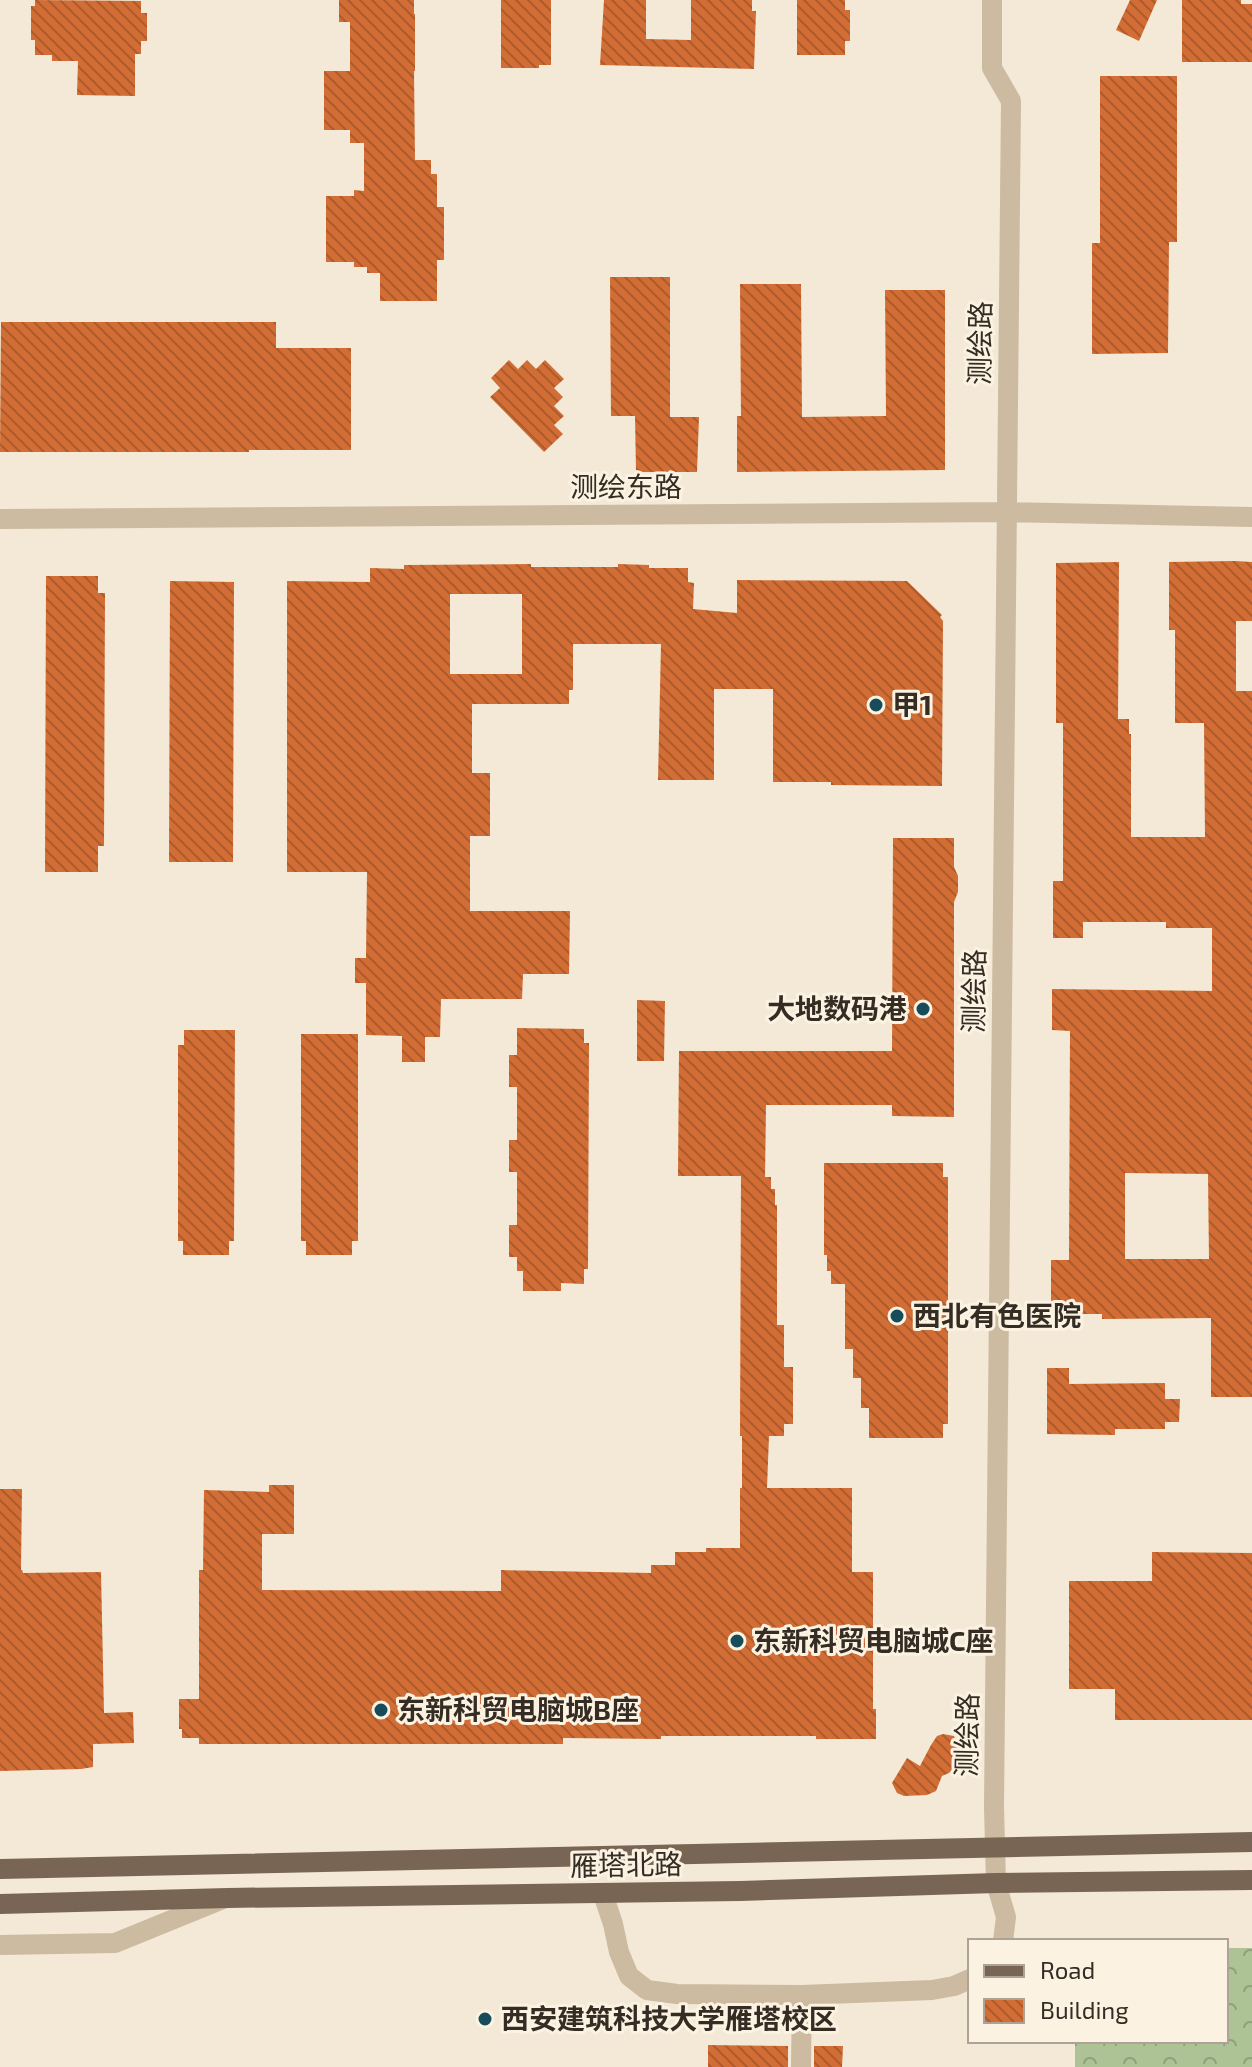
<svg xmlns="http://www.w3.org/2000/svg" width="1252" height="2067" font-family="'Exo 2','Noto Sans SC',sans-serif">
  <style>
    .forest { fill: url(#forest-crowns) }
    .building { fill: url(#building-back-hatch); fill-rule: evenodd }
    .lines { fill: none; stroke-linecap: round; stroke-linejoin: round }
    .minor { stroke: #ccbaa1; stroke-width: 20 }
    .major { stroke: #796554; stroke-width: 20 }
    .poi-dot { fill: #174d5a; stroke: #fbf2e2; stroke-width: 3 }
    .labels { text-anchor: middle; stroke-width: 6; stroke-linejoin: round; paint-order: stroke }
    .street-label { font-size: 28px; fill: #352c24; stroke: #fbf2e2 }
    .poi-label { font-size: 28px; font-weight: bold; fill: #352c24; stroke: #fbf2e2; text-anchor: start }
  </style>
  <defs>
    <pattern id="forest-crowns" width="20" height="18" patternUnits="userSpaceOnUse" patternTransform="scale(2)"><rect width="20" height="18" fill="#aec395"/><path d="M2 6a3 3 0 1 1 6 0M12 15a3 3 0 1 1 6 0" fill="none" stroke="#8e9f79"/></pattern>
    <pattern id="building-back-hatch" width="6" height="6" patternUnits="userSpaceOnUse" patternTransform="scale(2)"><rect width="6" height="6" fill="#d26e35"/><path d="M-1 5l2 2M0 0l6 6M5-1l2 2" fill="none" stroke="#ab5b2d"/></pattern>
  </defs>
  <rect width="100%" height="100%" fill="#f3e9d6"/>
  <path class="forest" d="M 1226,1948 L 1252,1948 L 1252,2067 L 1075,2067 L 1075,2041 L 1226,2041 Z"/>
  <path class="building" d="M 35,0 L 141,1 L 141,13 L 147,13 L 147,41 L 141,41 L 141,54 L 135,54 L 135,96 L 77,95 L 78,61 L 52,61 L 52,55 L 35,55 L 35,40 L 31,40 L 31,6 L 35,6 Z
    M 339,0 L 414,0 L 414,14 L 415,14 L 415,71 L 414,71 L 415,160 L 431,160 L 431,174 L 437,174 L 437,207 L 444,207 L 444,260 L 437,260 L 437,301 L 380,301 L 380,273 L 367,273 L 367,267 L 354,267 L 354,262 L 326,262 L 326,196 L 354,196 L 354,190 L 364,191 L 364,143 L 350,143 L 350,130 L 324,130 L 324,71 L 350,71 L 350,22 L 339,22 Z
    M 501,0 L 551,0 L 551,65 L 539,65 L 539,68 L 501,68 Z
    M 604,0 L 646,0 L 646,39 L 691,40 L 691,0 L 752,0 L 752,11 L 756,11 L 754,69 L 600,65 Z
    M 797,0 L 845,0 L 845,10 L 850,10 L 850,41 L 845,41 L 845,55 L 797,55 Z
    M 1130,0 L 1157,0 L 1139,41 L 1116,30 Z
    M 1182,0 L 1241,0 L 1241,4 L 1252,4 L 1252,62 L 1182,62 Z
    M 1100,76 L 1177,76 L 1177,242 L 1169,242 L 1168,353 L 1092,354 L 1092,243 L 1100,243 Z
    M 610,277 L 670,277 L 670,417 L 699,417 L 697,472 L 636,472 L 635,416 L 611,416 Z
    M 740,284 L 801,284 L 802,417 L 886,416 L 885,290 L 945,290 L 945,470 L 737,472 L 737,416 L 741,416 Z
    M 1,322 L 276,322 L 276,348 L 351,348 L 351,450 L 249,450 L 249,452 L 0,452 Z
    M 509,360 L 518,369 L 527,360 L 536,369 L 545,360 L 564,379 L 554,388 L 563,397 L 554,406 L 564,416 L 554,425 L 563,434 L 544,452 L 490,397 L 500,388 L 491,378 Z
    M 1235,561 L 1252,562 L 1252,621 L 1236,621 L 1236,691 L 1252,691 L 1252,1397 L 1211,1397 L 1211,1318 L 1102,1319 L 1102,1314 L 1051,1314 L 1051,1260 L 1069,1260 L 1070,1031 L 1052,1030 L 1052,989 L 1212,991 L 1212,928 L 1166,928 L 1166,922 L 1083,922 L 1083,938 L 1053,938 L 1053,881 L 1063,881 L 1063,723 L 1056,723 L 1056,563 L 1119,562 L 1118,719 L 1129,719 L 1129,734 L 1131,734 L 1131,837 L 1205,837 L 1204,723 L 1175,723 L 1175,630 L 1169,630 L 1169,562 ZM 1125,1173 L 1208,1174 L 1209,1259 L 1125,1259 Z
    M 531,564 L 531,567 L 618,567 L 618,564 L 649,565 L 649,568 L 688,568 L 688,582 L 694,583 L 693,609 L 737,613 L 737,580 L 907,581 L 942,615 L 940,617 L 943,621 L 942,786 L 831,785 L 831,782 L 773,782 L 773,689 L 714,689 L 714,780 L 658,780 L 661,644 L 573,644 L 573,690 L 569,690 L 569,704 L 472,704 L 472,773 L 490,773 L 490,836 L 470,836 L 470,911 L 570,911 L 569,974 L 523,974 L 522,999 L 441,999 L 440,1037 L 425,1037 L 425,1062 L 402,1062 L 402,1036 L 366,1035 L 366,983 L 355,983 L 355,958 L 366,958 L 367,872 L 287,872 L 287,581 L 370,582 L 370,568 L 404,569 L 404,565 ZM 450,594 L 522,594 L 522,674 L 450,674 Z
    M 46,576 L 98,576 L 98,593 L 105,593 L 104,846 L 98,846 L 98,872 L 45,872 Z
    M 170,581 L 234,582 L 233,862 L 169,862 Z
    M 893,838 L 954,838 L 954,867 L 958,876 L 958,892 L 954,902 L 954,1117 L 892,1116 L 892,1105 L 766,1105 L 765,1177 L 771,1177 L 771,1189 L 775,1189 L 775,1205 L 777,1205 L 777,1325 L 784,1325 L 784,1367 L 793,1367 L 793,1424 L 784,1424 L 784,1436 L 769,1436 L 767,1488 L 852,1488 L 852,1572 L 873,1572 L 873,1709 L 876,1709 L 876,1739 L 816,1739 L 816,1736 L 661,1736 L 661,1739 L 563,1738 L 563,1744 L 199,1744 L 199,1738 L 182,1738 L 182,1729 L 179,1729 L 179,1699 L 199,1699 L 199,1570 L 203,1570 L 204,1490 L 269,1492 L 269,1485 L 294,1485 L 294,1534 L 262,1534 L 262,1590 L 501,1591 L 501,1570 L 651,1573 L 651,1565 L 675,1565 L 675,1552 L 706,1552 L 706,1548 L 740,1548 L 740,1488 L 742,1488 L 742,1436 L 740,1436 L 741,1176 L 678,1176 L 679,1051 L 892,1051 Z
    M 637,1000 L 665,1001 L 664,1061 L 637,1061 Z
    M 517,1028 L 584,1029 L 584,1043 L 589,1043 L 588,1269 L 584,1269 L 584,1284 L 561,1283 L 561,1291 L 523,1291 L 523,1271 L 517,1271 L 517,1257 L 509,1257 L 509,1225 L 517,1225 L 517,1172 L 509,1172 L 509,1140 L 517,1140 L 517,1087 L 509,1087 L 509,1055 L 517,1055 Z
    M 184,1030 L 235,1030 L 234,1241 L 229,1241 L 229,1255 L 183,1255 L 183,1241 L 178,1241 L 178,1045 L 184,1045 Z
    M 301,1034 L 358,1034 L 358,1241 L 352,1241 L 352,1255 L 306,1255 L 306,1241 L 301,1241 Z
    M 824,1163 L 943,1163 L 943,1177 L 948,1177 L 948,1424 L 943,1424 L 943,1438 L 869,1438 L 869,1408 L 861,1408 L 861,1378 L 853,1378 L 853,1349 L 845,1349 L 845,1284 L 831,1284 L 831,1271 L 827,1271 L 827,1255 L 824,1255 Z
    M 1047,1368 L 1069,1368 L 1069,1384 L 1165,1383 L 1165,1399 L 1180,1399 L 1179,1422 L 1165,1422 L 1165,1429 L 1115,1429 L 1115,1435 L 1047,1434 Z
    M 0,1489 L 22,1489 L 21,1570 L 22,1570 L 23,1573 L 101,1572 L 104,1713 L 133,1712 L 134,1743 L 93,1744 L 93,1767 L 81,1769 L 0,1771 Z
    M 1152,1552 L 1252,1553 L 1252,1720 L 1115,1720 L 1115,1689 L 1069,1689 L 1069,1581 L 1152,1581 Z
    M 943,1734 L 954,1736 L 963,1759 L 949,1773 L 942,1776 L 936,1791 L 927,1795 L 904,1796 L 897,1793 L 892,1783 L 907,1758 L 920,1766 L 931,1745 L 937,1736 Z
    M 708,2045 L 788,2046 L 788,2067 L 708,2067 Z
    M 814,2046 L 843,2046 L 842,2067 L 814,2067 Z"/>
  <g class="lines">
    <path class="minor" d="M 992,0 L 992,68 L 1011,101 L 994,1807 L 996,1883 L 1006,1917 L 1003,1941
      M 0,519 L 1007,512 L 1252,517
      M 603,1894 L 613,1924 L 619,1952 L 629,1976 L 647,1990 L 677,1994 L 802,1995 L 932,1990 L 954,1986 L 970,1979
      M 0,1945 L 115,1943 L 223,1899
      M 801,2067 L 802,1995"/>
    <path class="major" d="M 0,1869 L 1252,1842
      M 0,1904 L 228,1898 L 740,1891 L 996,1883 L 1252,1880"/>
  </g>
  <g class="poi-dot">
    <circle cx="876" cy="705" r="8"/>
    <circle cx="923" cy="1009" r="8"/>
    <circle cx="897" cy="1316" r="8"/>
    <circle cx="737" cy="1641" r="8"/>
    <circle cx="381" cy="1710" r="8"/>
    <circle cx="485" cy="2019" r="8"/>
  </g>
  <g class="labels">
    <g class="street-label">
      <text transform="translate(980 343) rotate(-89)" y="10">测绘路</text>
      <text x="626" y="497">测绘东路</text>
      <text transform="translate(974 991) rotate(-89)" y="10">测绘路</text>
      <text transform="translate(967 1735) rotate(-89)" y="10">测绘路</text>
      <text transform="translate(626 1865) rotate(-1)" y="10">雁塔北路</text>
    </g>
    <g class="poi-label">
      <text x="892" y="715">甲1</text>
      <text x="907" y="1019" text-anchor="end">大地数码港</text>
      <text x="913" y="1326">西北有色医院</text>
      <text x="753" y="1651">东新科贸电脑城C座</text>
      <text x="397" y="1720">东新科贸电脑城B座</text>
      <text x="501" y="2029">西安建筑科技大学雁塔校区</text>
    </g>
  </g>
  <rect x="968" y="1939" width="260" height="104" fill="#fbf2e2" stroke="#aca396" stroke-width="2"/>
  <rect x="984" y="1965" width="40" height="12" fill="#796554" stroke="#aca396" stroke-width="2"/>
  <text x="1040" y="1979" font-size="24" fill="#352c24">Road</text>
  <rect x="984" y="1999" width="40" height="24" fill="url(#building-back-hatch)" stroke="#aca396" stroke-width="2"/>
  <text x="1040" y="2019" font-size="24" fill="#352c24">Building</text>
</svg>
